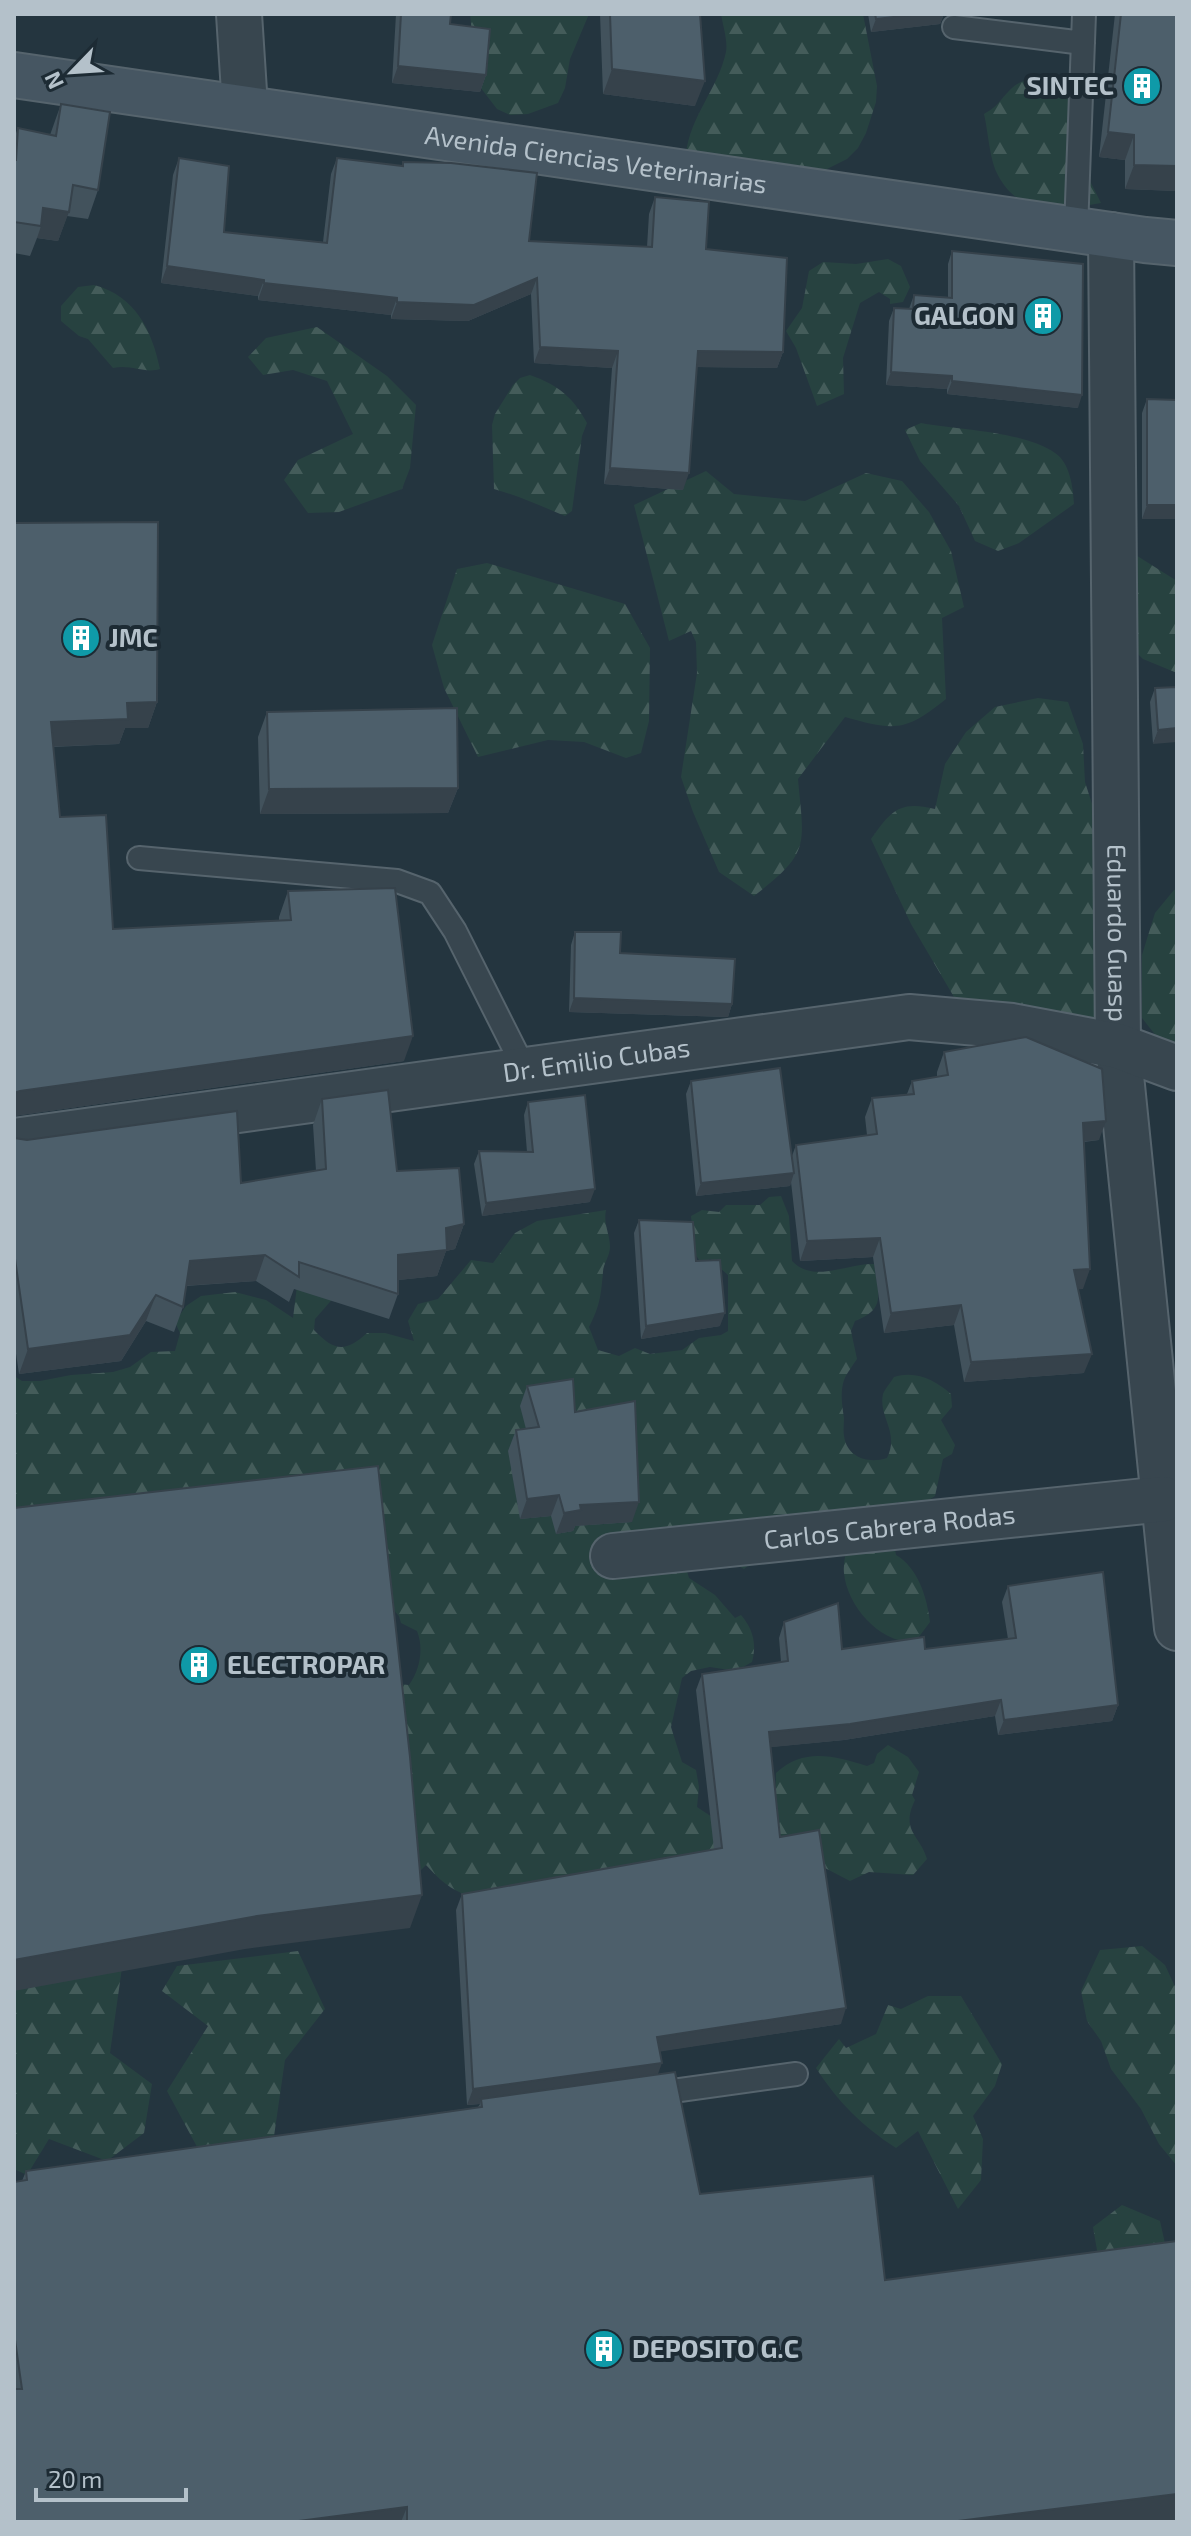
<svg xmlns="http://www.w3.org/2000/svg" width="1191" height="2536" font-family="'Exo 2',sans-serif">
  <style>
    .forest { fill: url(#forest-firs) }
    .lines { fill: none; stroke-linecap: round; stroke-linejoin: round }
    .service-casing { stroke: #56646d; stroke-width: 26 }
    .minor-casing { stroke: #56646d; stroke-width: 48 }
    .secondary-casing { stroke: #56646d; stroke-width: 48 }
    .service { stroke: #38464f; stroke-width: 22 }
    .minor { stroke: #38464f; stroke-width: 44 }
    .secondary { stroke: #465662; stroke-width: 44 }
    .wall { fill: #42525c }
    .shaded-wall { fill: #36424b }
    .building { fill: #4d5f6b; stroke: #36424b; stroke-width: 2 }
    .labels { text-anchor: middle; stroke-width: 8; stroke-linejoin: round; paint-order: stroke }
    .poi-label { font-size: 26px; font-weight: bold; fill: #b4c1ca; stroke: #1d2b34; text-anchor: start }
    .street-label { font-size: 26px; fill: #b4c1ca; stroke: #1d2b34 }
  </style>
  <defs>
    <pattern id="forest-firs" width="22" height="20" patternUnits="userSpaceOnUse" patternTransform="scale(2)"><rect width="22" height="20" fill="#274240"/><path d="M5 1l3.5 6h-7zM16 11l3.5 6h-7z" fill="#445c5a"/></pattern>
  </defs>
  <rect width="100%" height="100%" fill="#24353f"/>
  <path class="forest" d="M 470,14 L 589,14 L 570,59 L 565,88 L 558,103 L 528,114 L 510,115 L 497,109 L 477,83 Z
    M 721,14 L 863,14 L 877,86 L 876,102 L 866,133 L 858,148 L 847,159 L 811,177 L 686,154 C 690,116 718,89 726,52 C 728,41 723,26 721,14 Z
    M 1067,79 C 1087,99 1092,106 1092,136 L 1070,147 L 1066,163 L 1086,173 L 1101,203 C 1057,211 1016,217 995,169 C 989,153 988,131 984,114 C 1000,105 1000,99 1012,88 C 1025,75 1049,79 1067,79 Z
    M 888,259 L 901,266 L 910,287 L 903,302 L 890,304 L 890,299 L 879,292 L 860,303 L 843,358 L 844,394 L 817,406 L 796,348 L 786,331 L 802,308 L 809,271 L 823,262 L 856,264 Z
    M 94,285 C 136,296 152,331 160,369 C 144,374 132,364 113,368 L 88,339 L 79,336 L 61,321 L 61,306 L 78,287 Z
    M 317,327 L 387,376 L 416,405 L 410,468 L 402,489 L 339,512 L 308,513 L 284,480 L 298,460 L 353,434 L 327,381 L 293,370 L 263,375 L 248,357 L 266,338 Z
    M 530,375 C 558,385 573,397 587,423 L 582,436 L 572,511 L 565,516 C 541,506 519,496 494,489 L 492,425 L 495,414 L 513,385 L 520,378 Z
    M 921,423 C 959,430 1023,431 1055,453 C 1070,463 1073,487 1074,504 L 1019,543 L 998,551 L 975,541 L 959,506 L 920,461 L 905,430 Z
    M 706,471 L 734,494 L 805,501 L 866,473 L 902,481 L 929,512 L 951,551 L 964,607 L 942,618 L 946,699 C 905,732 895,731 845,717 L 798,779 C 804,846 811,852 754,896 L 719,872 L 693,812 L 681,777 L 697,673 L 696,642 L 691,631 L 669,641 L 634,505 Z
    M 1123,547 L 1177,581 L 1177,673 L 1143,659 L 1114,631 Z
    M 487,563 L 625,604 L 650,648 L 649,721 L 641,753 L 626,758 L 584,742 L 548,740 L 478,757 L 444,688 L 432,645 L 457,569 Z
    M 1038,698 L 1068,702 L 1083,744 L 1085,782 L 1108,854 L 1106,1023 L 974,1031 L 911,924 L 871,839 C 891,811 899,800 935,809 L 945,764 L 966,732 L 995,707 Z
    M 1177,889 L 1177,1052 L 1168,1051 L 1142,1018 L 1142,955 L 1155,913 L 1174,890 Z
    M 781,1196 L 789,1216 L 792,1261 C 814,1284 847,1263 874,1264 C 878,1293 887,1309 855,1321 L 851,1331 L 857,1359 C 853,1365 847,1373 844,1380 C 840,1392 842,1405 844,1418 C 844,1424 843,1430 844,1436 C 847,1458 869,1464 887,1458 C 900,1432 878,1417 883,1394 C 885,1389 891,1382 894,1377 C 916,1370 935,1380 951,1394 L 952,1407 L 941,1420 L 955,1445 L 952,1454 L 943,1459 L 935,1496 L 919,1507 L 897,1502 L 890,1522 L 896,1555 C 918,1568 927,1597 930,1622 L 915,1642 C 880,1644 847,1606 844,1573 C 843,1562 846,1552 849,1542 L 759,1557 L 744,1569 L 722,1557 L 679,1544 L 689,1578 L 715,1595 L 735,1618 L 741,1615 C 753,1629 757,1644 752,1662 L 736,1671 L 710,1667 L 691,1671 L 682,1678 L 671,1727 L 682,1762 L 696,1770 L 699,1787 L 697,1807 L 712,1817 L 775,1809 L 776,1773 C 804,1747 834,1756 867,1766 L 874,1763 L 877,1754 L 888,1745 L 908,1757 L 919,1772 L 912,1795 L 915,1800 C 900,1831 920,1835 927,1859 L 913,1875 L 869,1872 L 850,1881 L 823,1867 L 469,1896 C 450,1890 439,1879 426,1865 L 420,1871 L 404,1866 L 398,1684 L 409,1685 C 420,1670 424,1648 417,1631 L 401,1623 L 399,1616 L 385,1601 L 14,1527 L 14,1376 L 22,1381 L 40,1381 L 71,1375 L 113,1372 L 130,1367 L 151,1352 L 175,1351 L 180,1333 L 175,1322 L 186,1306 L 201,1296 L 235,1292 L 266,1300 L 293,1318 L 298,1278 L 336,1295 L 315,1319 L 314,1330 C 334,1351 345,1353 367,1333 L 385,1333 L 414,1341 L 408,1321 L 418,1304 L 438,1299 L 471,1260 L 493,1263 L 515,1233 L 537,1221 L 606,1210 C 603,1224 610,1234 610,1247 C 610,1256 603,1264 603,1272 C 601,1295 600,1306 589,1327 L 598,1350 L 619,1356 L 635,1348 L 650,1354 L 682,1350 L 699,1338 L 721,1335 L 728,1331 L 728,1275 L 710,1259 L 702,1264 L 695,1254 L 691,1216 L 702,1210 L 719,1212 L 726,1205 L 760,1205 L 769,1197 Z
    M 127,1932 L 110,2053 L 152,2084 L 144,2133 L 107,2161 L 49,2139 L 27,2175 L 14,2169 L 14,1939 Z
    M 1142,1946 L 1165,1965 L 1177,1991 L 1177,2166 L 1159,2144 L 1141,2109 L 1111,2069 L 1101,2041 L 1087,2021 L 1081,1991 L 1100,1950 Z
    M 298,1951 L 325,2009 L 285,2060 L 273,2143 L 203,2158 L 167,2091 L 208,2026 L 162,1991 L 177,1966 Z
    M 928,1996 L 961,1996 L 1002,2064 L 995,2086 L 973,2116 L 983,2139 L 981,2180 L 958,2209 L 918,2131 L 896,2148 C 862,2126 838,2102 816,2068 L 839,2039 L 846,2048 L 876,2034 L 888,2005 L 901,2009 Z
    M 1122,2205 L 1160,2221 L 1166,2248 L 1098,2256 L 1093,2227 Z"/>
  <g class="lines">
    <g class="service-casing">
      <path id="service" d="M 954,27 L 1083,43
        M 1076,229 L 1084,14
        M 139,858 L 397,881 L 430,893 L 455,931 L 525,1070
        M 651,2094 L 796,2074"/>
    </g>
    <g class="minor-casing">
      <g id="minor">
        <path d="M 239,14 L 245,107"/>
        <path id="s1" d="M 1111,235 L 1118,1046 L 1177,1628"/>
        <path id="s2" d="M 14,1141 L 909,1017 L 1012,1026 L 1118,1046 L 1177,1068"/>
        <path id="s3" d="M 613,1556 L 1164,1499"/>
      </g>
    </g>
    <g class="secondary-casing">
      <g id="secondary">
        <path id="s4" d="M 14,75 L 1145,240 L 1177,243"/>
      </g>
    </g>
    <use href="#service" class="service"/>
    <use href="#minor" class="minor"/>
    <use href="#secondary" class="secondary"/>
  </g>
  <path class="wall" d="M 396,14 L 451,14 L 450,24 L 486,75 L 480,92 L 392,83 Z
    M 600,14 L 700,14 L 695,106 L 603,94 Z
    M 868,14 L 944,14 L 940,24 L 871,32 Z
    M 1115,14 L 1177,14 L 1177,191 L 1125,189 L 1125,160 L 1099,157 Z
    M 61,104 L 98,190 L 88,219 L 67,216 L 58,241 L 37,238 L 30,256 L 14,253 L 14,139 L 18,128 L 50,135 Z
    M 179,158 L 224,232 L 323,242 L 331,174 L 337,158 L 402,166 L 403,162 L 529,241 L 647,247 L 649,214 L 655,197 L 706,249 L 783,352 L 777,368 L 697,367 L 683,490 L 604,484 L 612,368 L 534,363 L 531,294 L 468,321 L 391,319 L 391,315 L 258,300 L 258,296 L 161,283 L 173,175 Z
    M 952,251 L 1078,408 L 947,394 L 947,389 L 886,385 L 889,321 L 894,308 L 909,309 L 914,295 L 948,297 L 948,264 Z
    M 1147,399 L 1177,400 L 1177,519 L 1142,519 L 1142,413 Z
    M 14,523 L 157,702 L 148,728 L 125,728 L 119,744 L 53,747 L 60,817 L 113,929 L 279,920 L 279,917 L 288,891 L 404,1061 L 14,1116 Z
    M 1177,687 L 1153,744 L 1150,702 L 1155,688 Z
    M 267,712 L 458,788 L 448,813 L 260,814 L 258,737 Z
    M 575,932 L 732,1004 L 728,1017 L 569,1012 L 571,945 Z
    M 944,1052 L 1099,1140 L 1084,1142 L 1083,1289 L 1078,1289 L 1084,1373 L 964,1382 L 954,1325 L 884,1333 L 873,1257 L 800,1261 L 791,1182 L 790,1186 L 696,1196 L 686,1094 L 691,1081 L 792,1156 L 796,1145 L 867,1135 L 865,1117 L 872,1098 L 907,1094 L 912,1081 L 937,1077 L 937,1072 Z
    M 322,1099 L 397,1171 L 464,1224 L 455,1249 L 446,1251 L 437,1276 L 398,1280 L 398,1294 L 389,1319 L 294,1289 L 289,1302 L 256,1281 L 186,1286 L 183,1307 L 174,1332 L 146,1321 L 121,1361 L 19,1374 L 14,1340 L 14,1138 L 241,1183 L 316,1171 L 313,1125 Z
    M 528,1102 L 590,1202 L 482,1216 L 474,1164 L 479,1151 L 527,1152 L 524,1115 Z
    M 639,1220 L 696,1261 L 720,1326 L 641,1339 L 634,1233 Z
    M 527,1386 L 575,1412 L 632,1522 L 575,1526 L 573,1531 L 556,1534 L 551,1516 L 520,1519 L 508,1451 L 516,1430 L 526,1429 L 520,1406 Z
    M 1008,1586 L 1118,1705 L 1112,1721 L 998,1735 L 995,1716 L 844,1740 L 770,1747 L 780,1837 L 841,2024 L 660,2051 L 658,2074 L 700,2194 L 885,2280 L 1177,2522 L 14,2522 L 14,2182 L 22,2181 L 26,2171 L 478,2107 L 480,2104 L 467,2105 L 456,1910 L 462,1894 L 714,1849 L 696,1690 L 702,1674 L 781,1662 L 779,1638 L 784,1622 L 842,1649 L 925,1649 L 1008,1639 L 1002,1602 Z"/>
  <path class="shaded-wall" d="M 920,14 L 944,14 L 940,24 L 871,32 L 876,19 Z
    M 398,66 L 486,75 L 480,92 L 392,83 Z
    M 612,69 L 705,81 L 695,106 L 603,94 Z
    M 1108,132 L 1134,135 L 1125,160 L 1099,157 Z
    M 1134,165 L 1177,166 L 1177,191 L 1125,189 Z
    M 43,208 L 69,212 L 58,241 L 37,238 L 41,226 Z
    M 167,266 L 264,280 L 258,296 L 161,283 Z
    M 537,278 L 531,294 L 468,321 L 391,319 L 397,302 Z
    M 264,283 L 397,298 L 391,315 L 258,300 Z
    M 540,347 L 618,351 L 612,368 L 534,363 Z
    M 698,351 L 783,352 L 777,368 L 692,367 Z
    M 891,372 L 952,376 L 947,389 L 886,385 Z
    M 952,381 L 1082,395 L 1078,408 L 947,394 Z
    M 610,468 L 689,473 L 683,490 L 604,484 Z
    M 1147,505 L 1177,505 L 1177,519 L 1142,519 Z
    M 157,702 L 148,728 L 125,728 L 119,744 L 42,747 L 51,722 L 127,703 Z
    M 1177,728 L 1177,742 L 1153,744 L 1158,730 Z
    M 458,788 L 448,813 L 260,814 L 269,789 Z
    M 574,998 L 732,1004 L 728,1017 L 569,1012 Z
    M 413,1036 L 404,1061 L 14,1116 L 14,1093 L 20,1091 Z
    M 1106,1121 L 1099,1140 L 1076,1142 L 1083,1123 Z
    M 794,1173 L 790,1186 L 696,1196 L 701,1183 Z
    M 595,1189 L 590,1202 L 482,1216 L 486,1203 Z
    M 464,1224 L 455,1249 L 446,1251 L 437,1276 L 389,1281 L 398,1255 L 446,1228 Z
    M 880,1238 L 873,1257 L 800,1261 L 807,1241 Z
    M 265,1255 L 256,1281 L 181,1286 L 190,1261 Z
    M 1090,1269 L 1083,1289 L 1067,1290 L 1074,1270 Z
    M 156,1295 L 146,1321 L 121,1361 L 19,1374 L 28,1349 Z
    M 961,1305 L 954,1325 L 884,1333 L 891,1313 Z
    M 725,1313 L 720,1326 L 641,1339 L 646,1326 Z
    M 1092,1354 L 1084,1373 L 964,1382 L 971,1362 Z
    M 559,1495 L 551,1516 L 520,1519 L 527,1499 Z
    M 639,1502 L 632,1522 L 575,1526 L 573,1531 L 556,1534 L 564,1513 L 580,1505 Z
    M 1001,1700 L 995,1716 L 844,1740 L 763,1748 L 769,1732 Z
    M 1118,1705 L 1112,1721 L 998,1735 L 1004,1720 Z
    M 422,1895 L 410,1928 L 245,1949 L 14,1991 L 14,1960 L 257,1916 Z
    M 846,2008 L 841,2024 L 651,2053 L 657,2037 Z
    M 662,2063 L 656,2079 L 481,2099 L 480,2104 L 467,2105 L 473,2089 Z
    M 1177,2494 L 1177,2522 L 950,2522 Z
    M 407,2507 L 401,2522 L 291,2522 Z"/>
  <path class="building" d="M 401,14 L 451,14 L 450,24 L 490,29 L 486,75 L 398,66 Z
    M 610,14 L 700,14 L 705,81 L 612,69 Z
    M 875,14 L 920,14 L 876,19 Z
    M 1121,14 L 1177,14 L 1177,166 L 1134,165 L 1134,135 L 1108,132 Z
    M 61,104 L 110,112 L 98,190 L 73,185 L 69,212 L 43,208 L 41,226 L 14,222 L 14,160 L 16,160 L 18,128 L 56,136 Z
    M 179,158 L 229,166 L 224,232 L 327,243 L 337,158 L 403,166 L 403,162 L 451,163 L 537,173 L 529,241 L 652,247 L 655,197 L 709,202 L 706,249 L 787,258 L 783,352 L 698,351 L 689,473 L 610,468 L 618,351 L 540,347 L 537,278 L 474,305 L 397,302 L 397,298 L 264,283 L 264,280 L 167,266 Z
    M 952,251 L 1083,264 L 1082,395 L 952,381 L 952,376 L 891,372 L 894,308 L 913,309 L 914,295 L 952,298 Z
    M 1147,399 L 1177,400 L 1177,505 L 1147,505 Z
    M 158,522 L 157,702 L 127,703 L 128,719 L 51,722 L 60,817 L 106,815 L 113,929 L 291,920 L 288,891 L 395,888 L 413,1036 L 20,1091 L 14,1093 L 14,523 Z
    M 1177,687 L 1177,728 L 1158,730 L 1155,688 Z
    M 457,708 L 458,788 L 269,789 L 267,712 Z
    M 575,932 L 621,932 L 620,953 L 735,959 L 732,1004 L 574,998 Z
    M 1026,1037 L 1102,1069 L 1106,1121 L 1083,1123 L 1090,1269 L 1074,1270 L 1092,1354 L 971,1362 L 961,1305 L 891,1313 L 880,1238 L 807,1241 L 796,1145 L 877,1134 L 872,1098 L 914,1094 L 912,1081 L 948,1075 L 944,1052 Z
    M 780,1068 L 794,1173 L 701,1183 L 691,1081 Z
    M 388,1090 L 397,1171 L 459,1168 L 464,1224 L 446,1228 L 447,1250 L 398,1255 L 398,1294 L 299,1262 L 299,1277 L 265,1255 L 190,1261 L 183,1307 L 156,1295 L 130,1335 L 28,1349 L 14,1252 L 14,1138 L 27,1140 L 237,1111 L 241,1183 L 326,1169 L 322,1099 Z
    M 585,1095 L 595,1189 L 486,1203 L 479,1151 L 533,1152 L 528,1102 Z
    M 639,1220 L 693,1222 L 696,1261 L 720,1260 L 725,1313 L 646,1326 Z
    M 573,1379 L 575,1412 L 635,1401 L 639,1502 L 580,1505 L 581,1510 L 564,1513 L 559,1495 L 527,1499 L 516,1430 L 539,1427 L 527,1386 Z
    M 378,1466 L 410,1757 L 422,1895 L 257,1916 L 14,1960 L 14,1508 Z
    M 1103,1572 L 1118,1705 L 1004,1720 L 1001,1700 L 850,1724 L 769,1732 L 780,1837 L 819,1830 L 846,2008 L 657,2037 L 662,2063 L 473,2089 L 462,1894 L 722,1848 L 702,1674 L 788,1661 L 784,1622 L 838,1603 L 842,1649 L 924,1637 L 925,1649 L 1016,1638 L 1008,1586 Z
    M 675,2072 L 700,2194 L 873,2176 L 885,2280 L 1177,2241 L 1177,2494 L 950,2522 L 889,2522 L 888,2521 L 877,2522 L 407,2522 L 407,2507 L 291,2522 L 14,2522 L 14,2389 L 22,2389 L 14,2333 L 14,2182 L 27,2180 L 26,2171 L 482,2107 L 481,2099 Z"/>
  <defs>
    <g id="building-disc" transform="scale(2)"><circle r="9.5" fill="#0f9aa8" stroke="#1d2b34"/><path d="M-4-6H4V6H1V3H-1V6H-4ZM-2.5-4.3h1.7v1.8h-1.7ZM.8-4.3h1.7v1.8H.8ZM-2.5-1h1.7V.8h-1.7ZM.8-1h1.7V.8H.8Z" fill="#fff"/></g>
  </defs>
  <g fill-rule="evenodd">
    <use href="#building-disc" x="1142" y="86"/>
    <use href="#building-disc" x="1043" y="316"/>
    <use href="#building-disc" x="81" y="638"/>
    <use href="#building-disc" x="199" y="1665"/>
    <use href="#building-disc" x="604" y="2349"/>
  </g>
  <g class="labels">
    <g class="poi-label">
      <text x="1114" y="95" text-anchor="end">SINTEC</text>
      <text x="1015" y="325" text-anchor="end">GALGON</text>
      <text x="109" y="647">JMC</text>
      <text x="227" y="1674">ELECTROPAR</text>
      <text x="632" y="2358">DEPOSITO G.C</text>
    </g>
    <g class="street-label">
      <text dy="9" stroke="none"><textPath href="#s4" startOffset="588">Avenida Ciencias Veterinarias</textPath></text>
      <text dy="9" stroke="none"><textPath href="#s1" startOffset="698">Eduardo Guasp</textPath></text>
      <text dy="9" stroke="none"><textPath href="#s2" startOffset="588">Dr. Emilio Cubas</textPath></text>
      <text dy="9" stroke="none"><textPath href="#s3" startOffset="278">Carlos Cabrera Rodas</textPath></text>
    </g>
  </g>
  <rect width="1191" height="2536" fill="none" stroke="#b4c1ca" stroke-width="32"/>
  <g transform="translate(72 72) rotate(245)" stroke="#1d2b34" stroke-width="6" paint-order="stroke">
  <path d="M0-6L14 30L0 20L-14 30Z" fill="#b4c1ca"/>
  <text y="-12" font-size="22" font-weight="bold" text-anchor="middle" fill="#b4c1ca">N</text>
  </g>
  <path d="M36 2488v12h150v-12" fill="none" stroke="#b4c1ca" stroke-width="4"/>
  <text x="48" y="2488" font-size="24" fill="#b4c1ca" stroke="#1d2b34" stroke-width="6" paint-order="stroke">20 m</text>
</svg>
